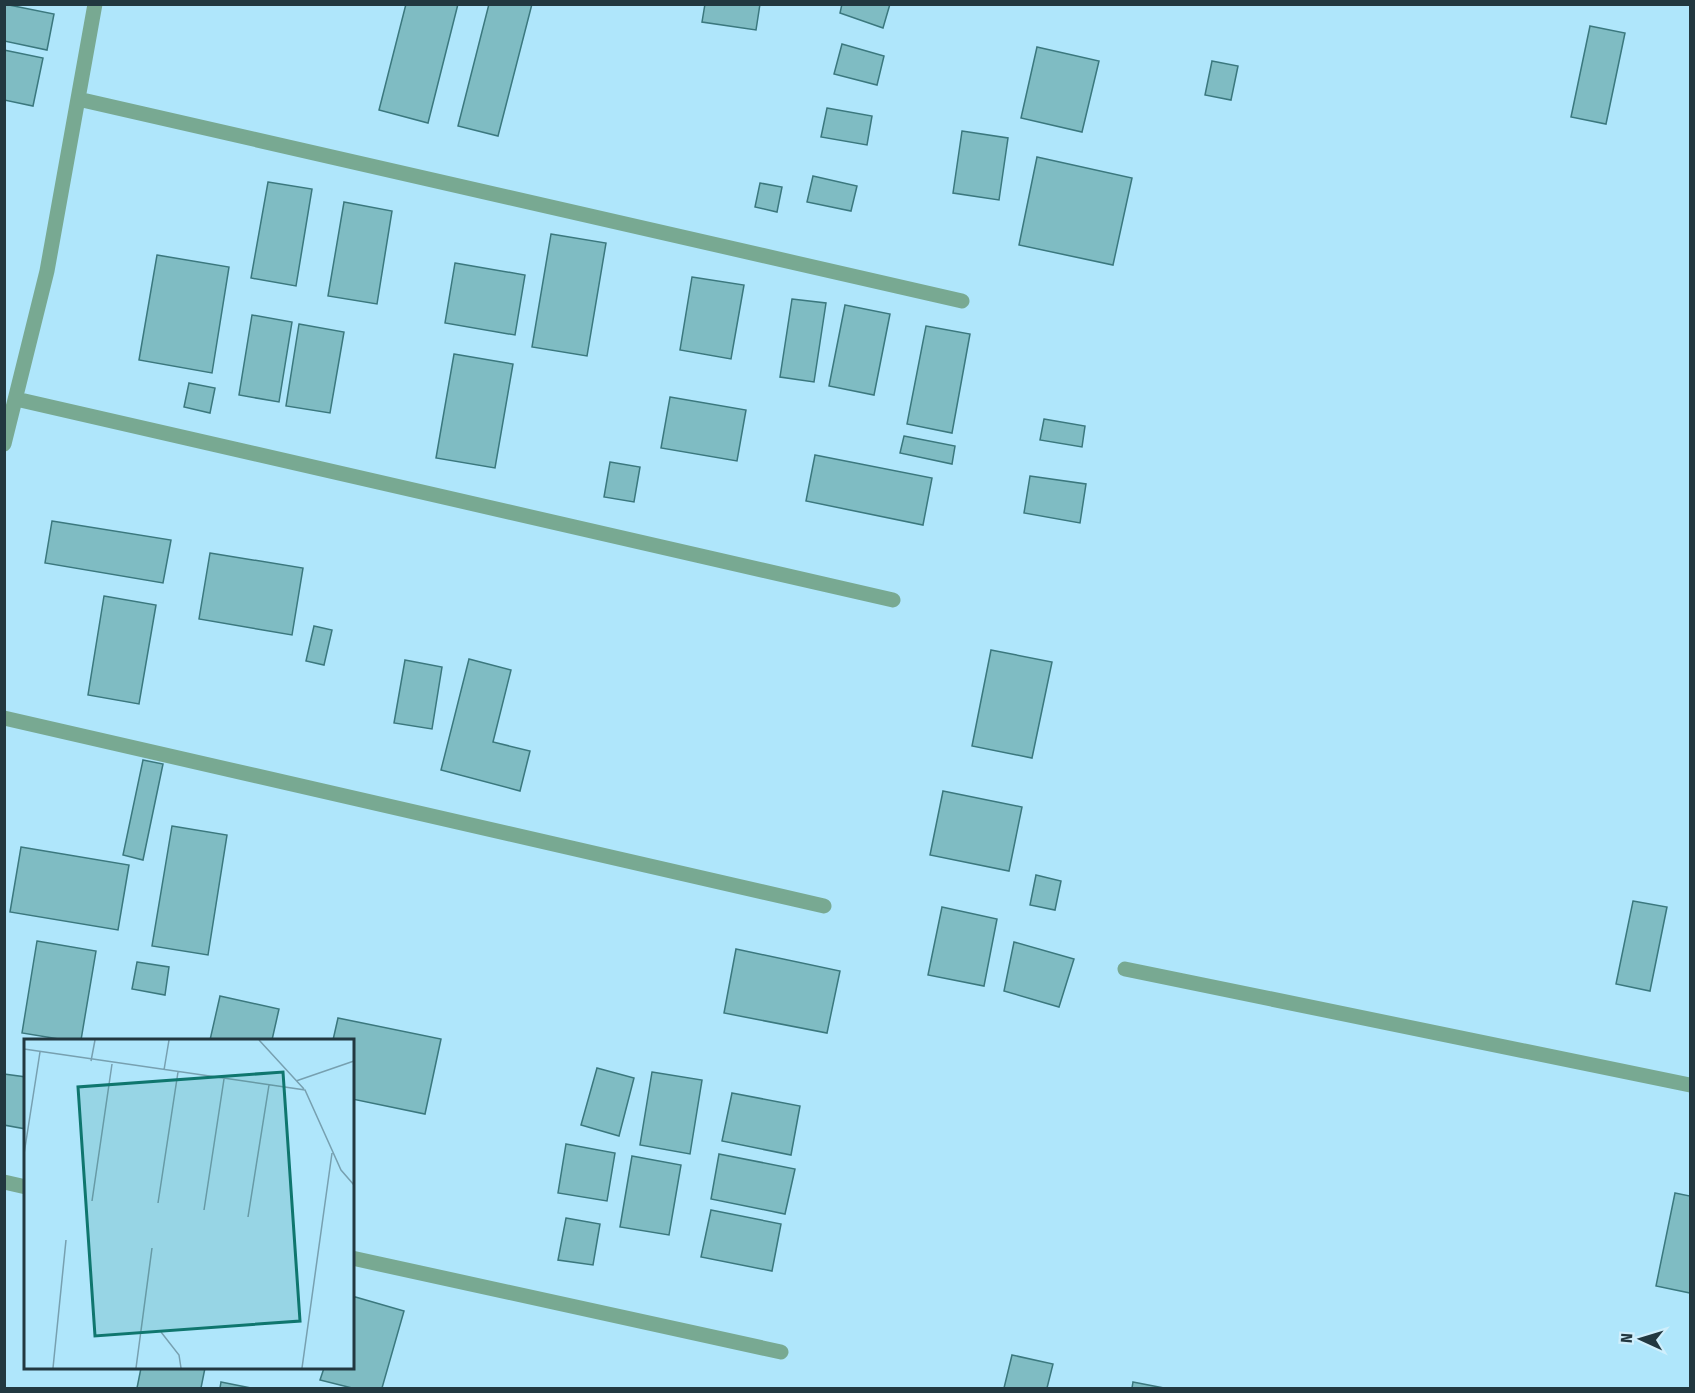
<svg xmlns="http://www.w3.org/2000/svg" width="1695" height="1393" font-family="'Fira Sans Condensed',sans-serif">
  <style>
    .building { fill: #7fbcc3; stroke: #3b787e; stroke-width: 1.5 }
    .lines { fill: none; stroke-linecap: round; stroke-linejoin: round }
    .minor { stroke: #78a992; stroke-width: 15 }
    .inset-road { fill: none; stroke: #77a0b0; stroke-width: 1.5 }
    .view { fill: #0f766e; fill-opacity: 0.15; stroke: #0f766e; stroke-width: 3 }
    .inset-edge { fill: none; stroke: #223840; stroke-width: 3 }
  </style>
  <rect width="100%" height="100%" fill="#afe6fb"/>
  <path class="building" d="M 4,4 L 54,14 L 47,50 L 4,41 Z
    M 406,4 L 458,4 L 428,123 L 379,110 Z
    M 489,4 L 532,4 L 498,136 L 458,126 Z
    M 705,4 L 760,4 L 756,30 L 702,22 Z
    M 842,4 L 890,4 L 883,28 L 840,13 Z
    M 1590,26 L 1625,33 L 1606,124 L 1571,117 Z
    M 842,44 L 884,56 L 877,85 L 834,74 Z
    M 1037,47 L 1099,61 L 1082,132 L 1021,118 Z
    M 4,50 L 43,58 L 33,106 L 4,100 Z
    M 1212,61 L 1238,66 L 1231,100 L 1205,95 Z
    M 827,108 L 872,116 L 867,145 L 821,137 Z
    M 962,131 L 1008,138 L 999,200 L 953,193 Z
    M 1037,157 L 1132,178 L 1113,265 L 1019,245 Z
    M 813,176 L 857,186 L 851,211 L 807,202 Z
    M 268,182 L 312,189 L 296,286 L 251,278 Z
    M 760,183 L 782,187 L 777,212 L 755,207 Z
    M 344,202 L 392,211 L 377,304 L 328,296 Z
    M 551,234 L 606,243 L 587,356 L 532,347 Z
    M 157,255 L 229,267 L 212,373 L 139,360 Z
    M 455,263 L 525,275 L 515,335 L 445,323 Z
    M 692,277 L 744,285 L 731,359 L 680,350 Z
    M 792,299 L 826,303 L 814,382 L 780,377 Z
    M 845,305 L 890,314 L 874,395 L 829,386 Z
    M 252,315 L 292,322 L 279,402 L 239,395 Z
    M 299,324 L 344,332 L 330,413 L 286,406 Z
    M 926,326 L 970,334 L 952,433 L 907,424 Z
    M 454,354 L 513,364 L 495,468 L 436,458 Z
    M 189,383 L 215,388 L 210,413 L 184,407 Z
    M 670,397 L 746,410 L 737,461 L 661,448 Z
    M 1044,419 L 1085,426 L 1082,447 L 1040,440 Z
    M 904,436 L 955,446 L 952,464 L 900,453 Z
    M 815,455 L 932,478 L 923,525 L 806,501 Z
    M 610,462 L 640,467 L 634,502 L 604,497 Z
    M 1030,476 L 1086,484 L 1080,523 L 1024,513 Z
    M 52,521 L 171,540 L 163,583 L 45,563 Z
    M 210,553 L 303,568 L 292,635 L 199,619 Z
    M 104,596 L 156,605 L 139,704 L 88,695 Z
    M 314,626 L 332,630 L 324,665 L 306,661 Z
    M 991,650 L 1052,662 L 1032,758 L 972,746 Z
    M 469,659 L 511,670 L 493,742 L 530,751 L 520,791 L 441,770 Z
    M 405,660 L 442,667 L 432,729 L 394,723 Z
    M 143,760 L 163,764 L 143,860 L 123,855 Z
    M 943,791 L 1022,807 L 1009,871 L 930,855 Z
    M 172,826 L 227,835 L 208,955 L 152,946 Z
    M 21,847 L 129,865 L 118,930 L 10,912 Z
    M 1036,875 L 1061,881 L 1055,910 L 1030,905 Z
    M 1633,901 L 1667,907 L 1650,991 L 1616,984 Z
    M 942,907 L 997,919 L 984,986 L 928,975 Z
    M 37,941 L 96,951 L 81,1040 L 65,1040 L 22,1033 Z
    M 1014,942 L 1074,959 L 1059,1007 L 1004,991 Z
    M 736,949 L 840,971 L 827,1033 L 724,1013 Z
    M 137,962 L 169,967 L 165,995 L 132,989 Z
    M 220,996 L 279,1009 L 272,1040 L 210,1040 Z
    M 338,1018 L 441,1039 L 425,1114 L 352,1099 L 352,1040 L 333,1040 Z
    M 597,1068 L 634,1078 L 619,1136 L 581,1125 Z
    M 652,1072 L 702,1080 L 690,1154 L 640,1145 Z
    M 4,1074 L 26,1077 L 26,1129 L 4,1125 Z
    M 732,1093 L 800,1106 L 791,1155 L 722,1141 Z
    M 566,1144 L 615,1153 L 607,1201 L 558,1193 Z
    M 719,1154 L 795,1169 L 785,1214 L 711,1199 Z
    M 632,1156 L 681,1165 L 669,1235 L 620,1227 Z
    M 1675,1193 L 1690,1196 L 1690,1293 L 1656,1286 Z
    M 711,1210 L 781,1224 L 772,1271 L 701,1257 Z
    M 566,1218 L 600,1224 L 593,1265 L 558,1260 Z
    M 352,1296 L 404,1311 L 382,1388 L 352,1388 L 320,1380 L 324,1368 L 352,1368 Z
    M 1012,1355 L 1053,1364 L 1047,1388 L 1004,1388 Z
    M 141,1368 L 205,1368 L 201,1388 L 137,1388 Z
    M 221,1382 L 251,1388 L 220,1388 Z
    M 1133,1382 L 1164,1388 L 1132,1388 Z"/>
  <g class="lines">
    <path class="minor" d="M 78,99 L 962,301
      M 16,399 L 893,600
      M 4,444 L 47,271 L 95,4
      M 4,718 L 824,906
      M 1125,969 L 1690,1085
      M 4,1182 L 26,1187
      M 352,1258 L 781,1352"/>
  </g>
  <g transform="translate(24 1039)">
    <rect width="330" height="330" fill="#afe6fb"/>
    <path class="inset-road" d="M 235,1 L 280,50M 0,10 L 281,51 L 317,131 L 330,146M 67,22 L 71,1M 140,31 L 145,1M 272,42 L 330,22M 0,115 L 16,13M 68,162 L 88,25M 134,164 L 154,33M 180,171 L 200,40M 224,178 L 245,46M 137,293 L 155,316 L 157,329M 29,329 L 42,201M 112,329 L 128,209M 278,329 L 308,114"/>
    <path class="view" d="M 259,33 L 276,282 L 71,297 L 54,48 Z"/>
    <rect width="330" height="330" class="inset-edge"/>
  </g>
  <rect width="1695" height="1393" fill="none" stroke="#223840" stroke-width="12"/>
  <g transform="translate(1641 1339) rotate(274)" stroke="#cfeffc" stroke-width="4.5" paint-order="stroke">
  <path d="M0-4.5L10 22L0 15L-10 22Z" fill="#223840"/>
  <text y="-9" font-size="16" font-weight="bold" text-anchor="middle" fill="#223840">N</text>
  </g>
</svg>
